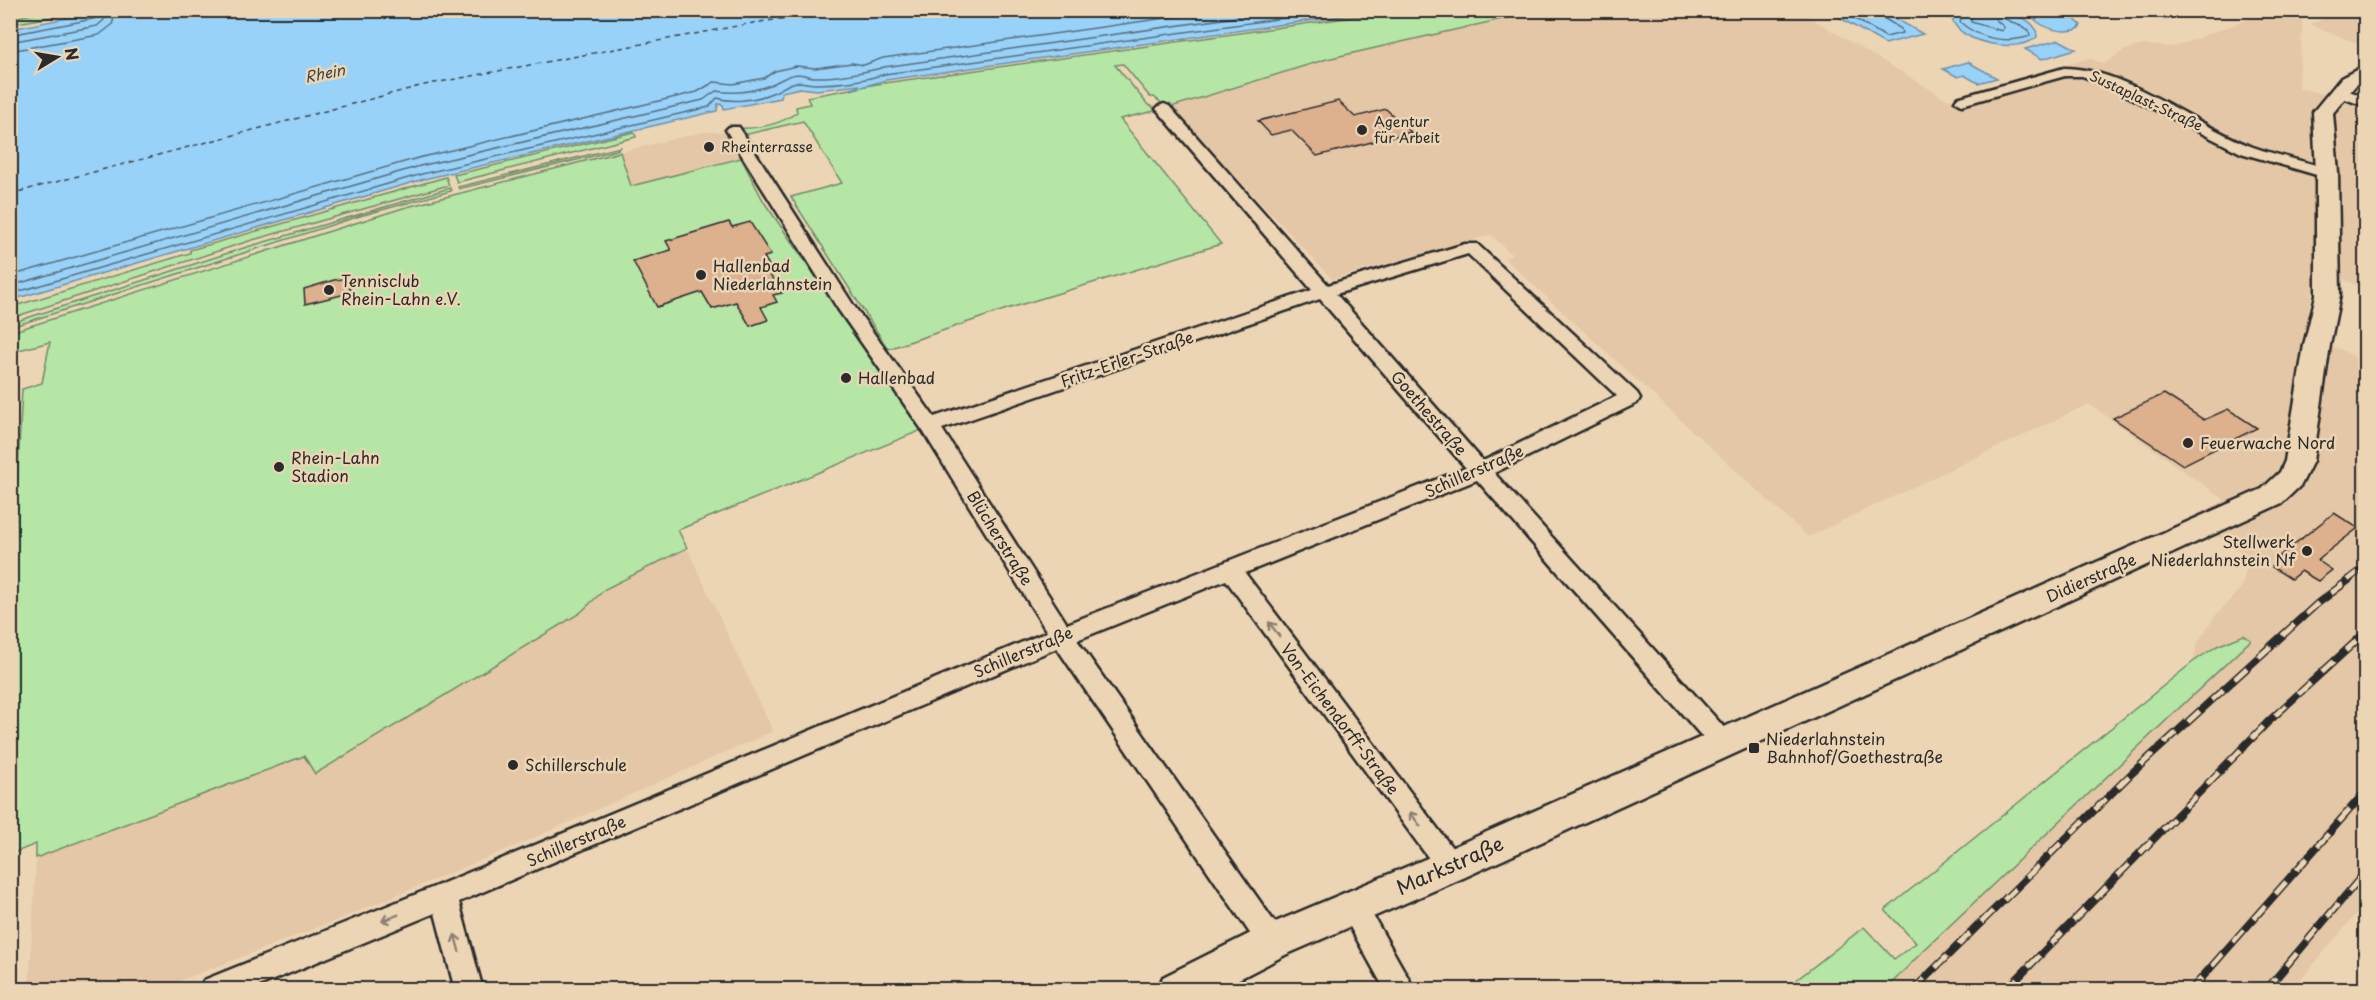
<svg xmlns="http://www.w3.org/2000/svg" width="2376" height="1000" font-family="'Playpen Sans',sans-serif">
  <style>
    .built { fill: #e4c7a6 }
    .green { fill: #b5e6a6; stroke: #708868; stroke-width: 1.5 }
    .water { fill: #99d2f9; stroke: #6d8fa7; stroke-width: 1.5 }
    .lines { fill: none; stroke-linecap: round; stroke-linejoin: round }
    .shore { stroke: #576e7d; stroke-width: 1.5 }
    .ferry { stroke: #3c444a; stroke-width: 1.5; stroke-dasharray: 5 4.5; stroke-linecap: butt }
    .building { fill: #ddb08e; stroke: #2b2b2b; stroke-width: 1.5 }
    .street-casing { stroke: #2b2b2b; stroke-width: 5 }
    .secondary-casing { stroke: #2b2b2b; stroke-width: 5 }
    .street { fill: #ecd5b5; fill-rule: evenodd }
    .secondary { fill: #ecd5b5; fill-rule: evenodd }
    .rail-far2-casing { stroke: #2b2b2b; stroke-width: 4.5 }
    .rail-far1-casing { stroke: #2b2b2b; stroke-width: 7 }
    .rail-casing { stroke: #2b2b2b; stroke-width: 8 }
    .rail-far2 { stroke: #ecd5b5; stroke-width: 3; stroke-dasharray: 10; stroke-linecap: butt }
    .rail-far1 { stroke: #ecd5b5; stroke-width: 4.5; stroke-dasharray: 13; stroke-linecap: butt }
    .rail { stroke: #ecd5b5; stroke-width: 5; stroke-dasharray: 16; stroke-linecap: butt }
    .oneway { stroke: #8c8070 }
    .poi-dot { fill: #2b2b2b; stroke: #ecd5b5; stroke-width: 2 }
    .labels { text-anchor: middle; stroke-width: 5; stroke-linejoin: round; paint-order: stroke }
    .far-street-label { font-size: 14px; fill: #2b2b2b; stroke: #ecd5b5 }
    .far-poi-label { font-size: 14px; fill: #2b2b2b; stroke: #ecd5b5; text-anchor: start }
    .far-water-label { font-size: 15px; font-style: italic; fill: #3c444a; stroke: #ecd5b5 }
    .poi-label { font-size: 16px; fill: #2b2b2b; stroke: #ecd5b5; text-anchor: start }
    .street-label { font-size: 16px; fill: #2b2b2b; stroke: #ecd5b5 }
    .near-street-label { font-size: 20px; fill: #2b2b2b; stroke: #ecd5b5 }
  </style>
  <rect width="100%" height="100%" fill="#ecd5b5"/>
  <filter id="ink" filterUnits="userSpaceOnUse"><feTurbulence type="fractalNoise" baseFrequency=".0167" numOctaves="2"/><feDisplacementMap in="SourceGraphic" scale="12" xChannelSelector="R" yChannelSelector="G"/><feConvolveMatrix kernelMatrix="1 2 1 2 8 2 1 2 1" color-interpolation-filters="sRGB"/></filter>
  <g filter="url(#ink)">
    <path class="built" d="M 1537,11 L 1799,11 L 1948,100 L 2090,58 L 2104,64 L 2124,50 L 2144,45 L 2173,47 L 2271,11 L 2303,11 L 2299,88 L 2341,99 L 2365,82 L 2365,289 L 2315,267 L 2306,337 L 2342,350 L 2365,363 L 2365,903 L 2293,989 L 1886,989 L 1924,950 L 2251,640 L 2244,635 L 2217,646 L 2193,662 L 2197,644 L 2214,617 L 2241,588 L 2250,557 L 2189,518 L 2225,500 L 2089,404 L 1808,537 L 1504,258 L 1512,255 L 1491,235 L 1332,279 L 1171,107 L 1327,59 Z
      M 2315,11 L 2365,11 L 2365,47 L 2310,24 L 2323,19 L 2315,16 Z
      M 702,132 L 727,132 L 741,158 L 631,186 L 620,152 Z
      M 687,548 L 773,731 L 527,841 L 337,920 L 159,989 L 29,990 L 36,858 L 304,756 L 315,773 L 580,613 L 605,589 Z"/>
    <path class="green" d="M 49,11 L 49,10 L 108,11 L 67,18 L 63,15 L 11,24 L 11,18 Z
      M 1396,11 L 1537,11 L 1327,59 L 1168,108 L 1154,97 L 1150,97 L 1123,64 L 1115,65 L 1148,105 L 1159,110 L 1120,119 L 1221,244 L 1010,308 L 888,349 L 791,197 L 842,183 L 803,121 L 744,135 L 740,128 C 759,129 782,124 797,112 L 796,107 L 810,104 L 807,97 L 877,84 Z
      M 634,132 L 636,137 L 457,182 L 454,175 Z
      M 620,147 L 617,150 L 459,189 L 458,187 Z
      M 620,152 L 631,186 L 741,158 L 764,202 L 922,430 L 678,530 L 687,548 L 605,589 L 580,613 L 315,774 L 304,756 L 36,858 L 36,844 L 11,854 L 11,608 L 22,389 L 42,383 L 50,342 L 11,352 L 11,332 L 403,208 Z
      M 446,177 L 449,185 L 249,241 L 11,318 L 11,307 L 190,253 L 190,250 Z
      M 450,188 L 451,191 L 360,216 L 11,327 L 11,323 L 247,247 Z
      M 2244,635 L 2251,640 L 1924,950 L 1886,989 L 1785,989 L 1864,927 L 1894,959 L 1916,943 L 1885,910 L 2193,662 L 2217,646 Z"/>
    <path class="water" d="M 108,10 L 1378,10 L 1378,11 L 886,80 L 851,90 L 860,85 L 817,90 L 800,88 L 782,92 L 781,98 L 724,109 L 723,105 L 718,104 L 717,111 L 424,179 L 11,300 L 11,29 Z
      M 1828,11 L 1882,11 L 1923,34 L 1885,44 Z
      M 1963,11 C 1981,10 2038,10 2037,37 C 2019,54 1960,44 1952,19 L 1955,14 Z
      M 2045,11 L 2071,16 L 2081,25 L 2078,29 C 2063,34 2045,29 2034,19 L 2033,15 Z
      M 2059,40 L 2076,49 L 2042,59 L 2025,49 Z
      M 1968,62 L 1997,78 L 1978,83 L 1964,75 L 1958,77 L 1943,69 Z"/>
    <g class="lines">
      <path class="shore" d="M 1840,10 L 1886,37 L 1902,33 L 1901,29 L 1882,17 L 1880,10
        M 1964,10 L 1960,22 C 1979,39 2006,44 2030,36 L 2029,30 L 2003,18 L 2001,10
        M 1971,10 L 1971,22 L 2002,31 L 2004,27 L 1996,20 L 1993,10
        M 10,35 L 93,19 L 98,16 L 99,10
        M 10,42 L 97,26 L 104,20 L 107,10
        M 10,51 L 99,35 L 112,25 L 116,10
        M 10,276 L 418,158 L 697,92 L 714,82 L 733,84 L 764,78 L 775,71 L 796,66 L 815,68 L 852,63 L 864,65 L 883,58 L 1222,10
        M 10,286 L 420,166 L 703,100 L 716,91 C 733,94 750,92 767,86 C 777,83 784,76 797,74 C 803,74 809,77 815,77 C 832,78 868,72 884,67 L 1287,10
        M 10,294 L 422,174 L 709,107 L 717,98 C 733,103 756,100 772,93 C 782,90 785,84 797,82 C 803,82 810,84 816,84 C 839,84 863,81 885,74 L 1342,10"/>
      <path class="ferry" d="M 10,194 L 424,85 L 753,23 L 841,10"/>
    </g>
    <path class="building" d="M 1338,101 L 1355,117 L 1386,109 L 1411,132 L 1317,156 L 1291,130 L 1271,135 L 1258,121 Z
      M 729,222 L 732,227 L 750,222 L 771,255 L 764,257 L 770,267 L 766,269 L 782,293 L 773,295 L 777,302 L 761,307 L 768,320 L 750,326 L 736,302 L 712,309 L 702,292 L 657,307 L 633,261 L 671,250 L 666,241 Z
      M 350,278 L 350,293 L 305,304 L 304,289 L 334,280 Z
      M 2164,394 L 2204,420 L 2228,409 L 2257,428 L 2183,465 L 2113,418 Z
      M 2334,513 L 2358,528 L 2317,560 L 2332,570 L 2318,581 L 2301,571 L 2291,579 L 2272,567 L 2282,559 L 2278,557 Z"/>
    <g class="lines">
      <g class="street-casing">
        <path id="street" d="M 2064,68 C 2125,68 2195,125 2253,147 C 2279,156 2306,162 2333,170 L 2335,173 L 2327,178 L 2241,153 L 2106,85 L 2082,76 L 2065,76 L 1962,105 L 1955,101 L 1957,98 Z
          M 2340,88 L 2366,97 L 2366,107 L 2335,95 L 2333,92 Z
          M 1164,104 L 1169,106 L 1328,285 L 1465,244 L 1477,244 L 1637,393 L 1640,398 L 1637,403 L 1494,473 L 1731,735 L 1734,742 L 1731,749 L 1722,752 L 1713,749 L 1477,480 L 1245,573 L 1459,857 L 1463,866 L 1459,875 L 1450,878 L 1441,875 L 1226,580 L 1077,640 L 1282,933 L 1286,942 L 1282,951 L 1272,955 L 1262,951 L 1057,648 L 459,902 L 483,990 L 455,990 L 435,913 L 249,990 L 200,990 L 204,980 L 434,887 L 1047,632 L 923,431 L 838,309 L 726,130 L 729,127 L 739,127 L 854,306 L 934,417 L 1312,290 L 1159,112 L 1156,109 L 1159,106 ZM 1468,254 L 1617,396 L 1483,461 L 1336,294 ZM 1320,299 L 1466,468 L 1067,624 L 942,429 Z
          M 1353,894 L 1363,898 L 1415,990 L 1385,990 L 1339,907 L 1343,898 Z"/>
      </g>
      <g class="secondary-casing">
        <path id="secondary" d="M 2366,65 L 2366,80 L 2355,86 L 2333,113 L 2338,173 L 2340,295 L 2330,345 L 2313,461 L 2301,485 L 2282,503 L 1463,878 L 1285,955 L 1218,990 L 1158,990 L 1163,977 L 1259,929 L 1437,854 L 2262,489 L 2280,472 L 2285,461 L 2304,345 L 2316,295 L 2316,173 L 2313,112 L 2341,78 Z"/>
      </g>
      <use href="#street" class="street"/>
      <use href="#secondary" class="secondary"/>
      <g class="rail-far2-casing">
        <path id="rail-far2" d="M 10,13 L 24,10"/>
      </g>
      <g class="rail-far1-casing">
        <path id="rail-far1" d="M 2348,580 L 2366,566"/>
      </g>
      <g class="rail-casing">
        <path id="rail" d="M 1913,990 L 2132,773 L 2318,603 L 2350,579
          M 2006,990 L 2268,722 L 2366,632
          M 2191,990 L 2366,791
          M 2266,990 L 2366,871"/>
      </g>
      <use href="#rail-far2" class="rail-far2"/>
      <use href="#rail-far1" class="rail-far1"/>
      <use href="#rail" class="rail"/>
    </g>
    <defs><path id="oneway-shaft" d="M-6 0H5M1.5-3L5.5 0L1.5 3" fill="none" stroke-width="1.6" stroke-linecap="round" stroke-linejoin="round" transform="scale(1.5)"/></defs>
    <g class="oneway">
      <use href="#oneway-shaft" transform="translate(1274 629) rotate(-127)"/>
      <use href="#oneway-shaft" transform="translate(1415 819) rotate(-127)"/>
      <use href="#oneway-shaft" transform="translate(390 918) rotate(158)"/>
      <use href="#oneway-shaft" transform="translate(457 943) rotate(-105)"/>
    </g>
  </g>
  <g class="poi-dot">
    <circle cx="1362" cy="130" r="6"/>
    <circle cx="709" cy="147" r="6"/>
    <circle cx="701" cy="275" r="6"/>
    <circle cx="329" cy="290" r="6"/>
    <circle cx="846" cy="378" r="6"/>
    <circle cx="2188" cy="443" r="6"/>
    <circle cx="279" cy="467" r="6"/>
    <circle cx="2307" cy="551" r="6"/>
    <rect x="1748" y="742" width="12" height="12" rx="3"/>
    <circle cx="513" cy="765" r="6"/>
  </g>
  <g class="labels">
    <g class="far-street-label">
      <text transform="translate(2146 101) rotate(25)" y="5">Sustaplast-Straße</text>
    </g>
    <g class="far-poi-label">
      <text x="1374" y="127">Agentur<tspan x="1374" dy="16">für Arbeit</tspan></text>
      <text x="721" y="152">Rheinterrasse</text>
    </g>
    <g class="far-water-label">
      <text transform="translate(325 74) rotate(-11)" y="5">Rhein</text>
    </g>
    <g class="poi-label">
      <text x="713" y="272">Hallenbad<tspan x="713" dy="18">Niederlahnstein</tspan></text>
      <text x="341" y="287">Tennisclub<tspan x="341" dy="18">Rhein-Lahn e.V.</tspan></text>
      <text x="858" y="384">Hallenbad</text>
      <text x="2200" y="449">Feuerwache Nord</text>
      <text x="291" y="464">Rhein-Lahn<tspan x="291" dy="18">Stadion</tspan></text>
      <text x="2295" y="548" text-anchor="end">Stellwerk<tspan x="2295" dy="18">Niederlahnstein Nf</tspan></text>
      <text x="1766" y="745">Niederlahnstein<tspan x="1766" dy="18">Bahnhof/Goethestraße</tspan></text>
      <text x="525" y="771">Schillerschule</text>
    </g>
    <g class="street-label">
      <text transform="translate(1127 359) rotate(-19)" y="6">Fritz-Erler-Straße</text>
      <text transform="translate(1429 413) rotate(49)" y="6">Goethestraße</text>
      <text transform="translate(1474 471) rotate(-24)" y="6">Schillerstraße</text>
      <text transform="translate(1000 538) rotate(58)" y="6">Blücherstraße</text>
      <text transform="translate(2091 578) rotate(-24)" y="6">Didierstraße</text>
      <text transform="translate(1023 652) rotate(-23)" y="6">Schillerstraße</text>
      <text transform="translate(1340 719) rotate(53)" y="6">Von-Eichendorff-Straße</text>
      <text transform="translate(576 841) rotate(-23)" y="6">Schillerstraße</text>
    </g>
    <g class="near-street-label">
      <text transform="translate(1450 866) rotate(-24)" y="7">Markstraße</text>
    </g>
  </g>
  <rect width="2376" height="1000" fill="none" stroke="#ecd5b5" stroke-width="36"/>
  <rect x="18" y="18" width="2340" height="964" fill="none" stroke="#2b2b2b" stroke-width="2" filter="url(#ink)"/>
  <g transform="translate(57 57) rotate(79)" stroke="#ecd5b5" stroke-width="4.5" paint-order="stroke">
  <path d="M0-4.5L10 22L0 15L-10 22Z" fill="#2b2b2b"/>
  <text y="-9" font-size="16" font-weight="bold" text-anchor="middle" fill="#2b2b2b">N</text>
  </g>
</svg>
